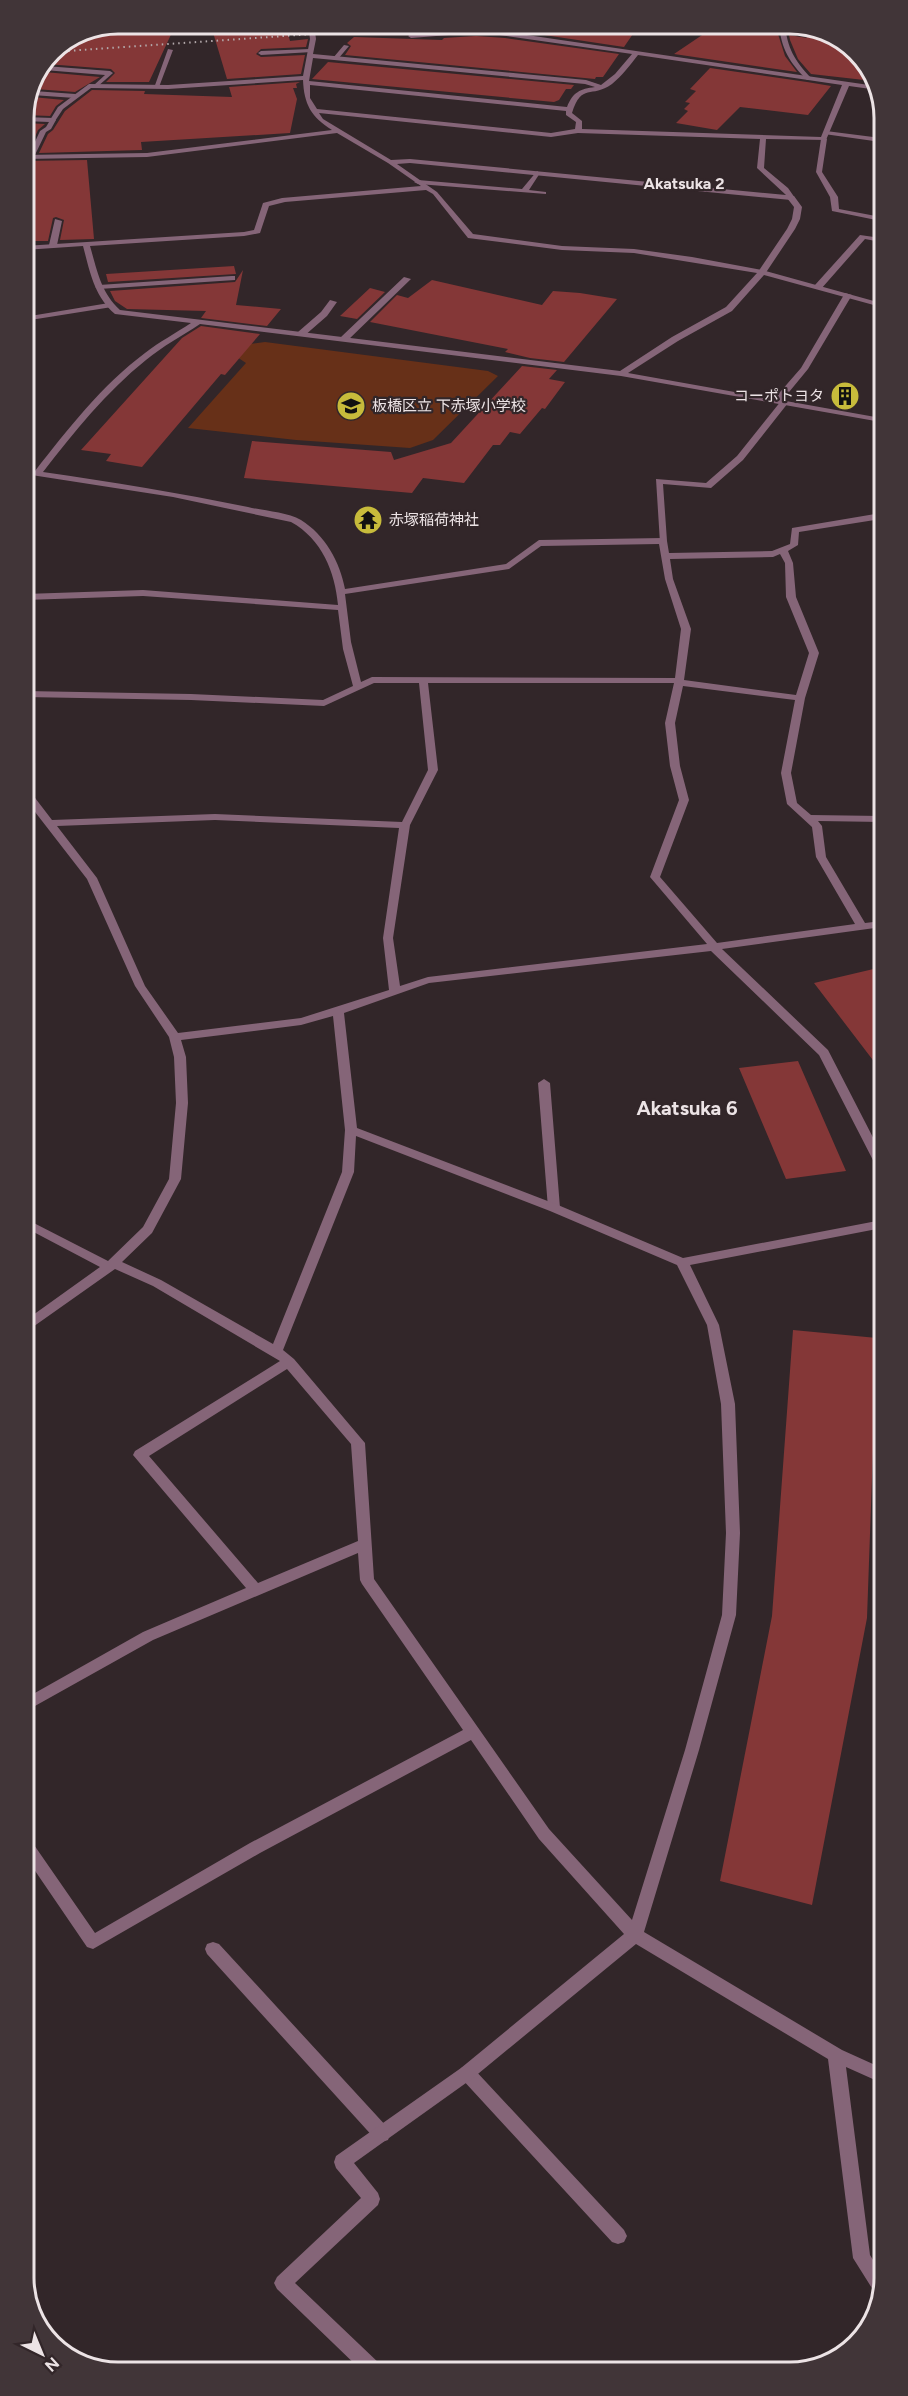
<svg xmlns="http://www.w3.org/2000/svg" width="908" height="2396" font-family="Figtree,'Noto Sans JP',sans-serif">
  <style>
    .green { fill: #673018 }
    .building { fill: #843737 }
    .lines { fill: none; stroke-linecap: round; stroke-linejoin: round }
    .service { fill: #856578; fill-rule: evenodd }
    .minor { fill: #856578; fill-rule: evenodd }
    .rail { stroke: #b3a9ab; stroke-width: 2; stroke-dasharray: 1.5 4; stroke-linecap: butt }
    .labels { text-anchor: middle; stroke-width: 4.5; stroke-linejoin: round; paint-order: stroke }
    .far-poi-label { font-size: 15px; fill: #ece3e5; stroke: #322629; text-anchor: start }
    .far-neighbourhood-label { font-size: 16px; font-weight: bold; fill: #ece3e5; stroke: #322629 }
    .neighbourhood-label { font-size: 20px; font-weight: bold; fill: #ece3e5; stroke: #322629 }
    .rim { fill: none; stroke: #ece3e5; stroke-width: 3 }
  </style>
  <rect width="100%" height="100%" fill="#322629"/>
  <path class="green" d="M 265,342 L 488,371 L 498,376 L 433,440 L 410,448 L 296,440 L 188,428 L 246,363 L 237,357 L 249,344 Z"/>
  <path class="building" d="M 608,25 L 637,28 L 624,47 L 511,30 L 597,28 Z
    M 800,26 L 852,47 L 873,81 L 811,74 L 798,59 L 790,40 L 789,35 L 807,38 Z
    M 286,27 L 290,41 L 308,39 L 306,47 L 261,49 L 256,54 L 261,57 L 305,55 L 301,74 L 227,79 L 212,29 Z
    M 714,27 L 731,27 L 778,34 L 785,56 L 797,72 L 674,54 Z
    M 157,28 L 174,28 L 149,82 L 106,82 L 115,73 L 111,69 L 46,64 L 52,51 L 95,34 Z
    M 476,36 L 505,38 L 619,54 L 603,77 L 596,77 L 595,79 L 345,55 L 351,46 L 347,43 L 354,37 L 442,40 L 444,38 Z
    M 328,62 L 574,85 L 571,89 L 566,89 L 559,100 L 554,102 L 312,79 Z
    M 710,68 L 807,82 L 831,86 L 808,115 L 740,107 L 717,130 L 676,123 L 688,111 L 684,109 L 690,103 L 685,102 L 696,91 L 690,89 Z
    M 43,72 L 44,72 L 100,77 L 75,92 L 35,89 Z
    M 300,82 L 296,84 L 297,88 L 293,88 L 297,99 L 290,133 L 141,142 L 142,150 L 39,153 L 48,134 L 53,130 L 65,111 L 92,90 L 145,91 L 144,94 L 232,97 L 229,87 Z
    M 31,97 L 32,97 L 64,100 L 56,106 L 50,116 L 24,115 Z
    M 24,123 L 45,124 L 38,130 L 28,153 L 24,153 Z
    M 87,160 L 94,239 L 60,240 L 64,220 L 56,217 L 53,218 L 48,241 L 24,241 L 24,161 Z
    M 234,266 L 236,274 L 108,282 L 106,274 Z
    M 243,270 L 236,305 L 281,309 L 267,326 L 201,318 L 206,311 L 127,309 L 115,301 L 110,291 L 235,282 Z
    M 432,280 L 542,305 L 553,291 L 580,293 L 617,299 L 564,362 L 530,358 L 505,352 L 508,349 L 370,322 L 397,295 L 408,298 Z
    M 370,288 L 385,292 L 357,319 L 340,316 Z
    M 201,326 L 260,334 L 225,375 L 221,374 L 142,467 L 106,461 L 111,454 L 81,450 L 182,338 Z
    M 522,366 L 557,370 L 549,379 L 565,382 L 545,409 L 542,408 L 520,434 L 510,432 L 500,445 L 493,445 L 464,483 L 423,478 L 412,493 L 244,478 L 252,441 L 391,452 L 394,460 L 451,443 Z
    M 882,967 L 882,1072 L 814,983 Z
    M 798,1061 L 846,1171 L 786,1179 L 739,1068 Z
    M 793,1330 L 877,1338 L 867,1618 L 812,1905 L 720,1881 L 772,1616 Z"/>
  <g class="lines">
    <path class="service" d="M 779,24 L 785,24 C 787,48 795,61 811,78 L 811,80 L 807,80 C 790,63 781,49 779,24 Z
      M 485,29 L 488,31 L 487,32 L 411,38 L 408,36 L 411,34 Z
      M 344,45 L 349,46 L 338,59 L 334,59 L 333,58 Z
      M 168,49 L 173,50 L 159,87 L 154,88 Z
      M 310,49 L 313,51 L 312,52 L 261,55 L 258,53 L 261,51 Z
      M 45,66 L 110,71 L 113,73 L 97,87 L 94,85 L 105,75 L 44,70 Z
      M 34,91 L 75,94 L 78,96 L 75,98 L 32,95 Z
      M 24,117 L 53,118 L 56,120 L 51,129 L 46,132 L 34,157 L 31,159 L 28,157 L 40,131 L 46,127 L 49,122 L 24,121 Z
      M 826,131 L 881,138 L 881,142 L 824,134 L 824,132 Z
      M 824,137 L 827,139 L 822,172 L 838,197 L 839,209 L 881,217 L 881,221 L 832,211 L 830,197 L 816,172 L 821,139 Z
      M 537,171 L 540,173 L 529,190 L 546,192 L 546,194 L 418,184 L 414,182 L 418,180 L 522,189 Z
      M 788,196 L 794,196 L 802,207 L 800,219 L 795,229 L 765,274 L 759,274 L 758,272 L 787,229 L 792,219 L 794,207 L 787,198 Z
      M 55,219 L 62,221 L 57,245 L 53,247 L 49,245 Z
      M 860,235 L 881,238 L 881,242 L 865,239 L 821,289 L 815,289 L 815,285 Z
      M 232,276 L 235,276 L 235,280 L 99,289 L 95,287 L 99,285 Z
      M 404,277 L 411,279 L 347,341 L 341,341 L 341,337 Z
      M 845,293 L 852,295 L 808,369 L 780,403 L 774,403 L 774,399 L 801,368 Z
      M 330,300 L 337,302 L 327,316 L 304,336 L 298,336 L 298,332 L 321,312 Z
      M 109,303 L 112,303 L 112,307 L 24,321 L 24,317 Z
      M 781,401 L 788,403 L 743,460 L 711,488 L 663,484 L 667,541 L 660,543 L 656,479 L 706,483 L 737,456 Z
      M 544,1079 L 550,1083 L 560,1208 L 554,1212 L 548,1208 L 538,1083 Z
      M 213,1942 L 219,1944 L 388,2128 L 390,2134 L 388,2140 L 382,2142 L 376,2140 L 207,1954 L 205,1949 L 207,1944 Z
      M 467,2065 L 473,2068 L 624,2230 L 627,2236 L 624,2242 L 618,2244 L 612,2242 L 461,2078 L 459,2073 L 461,2068 Z"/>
    <path class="minor" d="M 156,24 L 279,24 L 276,26 L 159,26 Z
      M 308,24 L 314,24 L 316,39 L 313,54 L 586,80 L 601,85 L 615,74 L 632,54 L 485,33 L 450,24 L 462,24 L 485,29 L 876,86 L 878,90 L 849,86 L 826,140 L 766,139 L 764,168 L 788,188 L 795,198 L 791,200 L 410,163 L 397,164 L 437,192 L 473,234 L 562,246 L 634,249 L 692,257 L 762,270 L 881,303 L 881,307 L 764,275 L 732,311 L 678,341 L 628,373 L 881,418 L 881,422 L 621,376 L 200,324 C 182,336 163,346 146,360 C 106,392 74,432 43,472 C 112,482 180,493 248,507 C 264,511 287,512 301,520 C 325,535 340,562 345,589 L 506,564 L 539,540 L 663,538 L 667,541 L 669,553 L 772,551 L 790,544 L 792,528 L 881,513 L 881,519 L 799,532 L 798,545 L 788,551 L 793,563 L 796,597 L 819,653 L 805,698 L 791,773 L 797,803 L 811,815 L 882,816 L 882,822 L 818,821 L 822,826 L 826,857 L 865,923 L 882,921 L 882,927 L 722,949 L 828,1050 L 882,1155 L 882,1170 L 876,1166 L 819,1055 L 711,951 L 429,983 L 344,1013 L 357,1128 L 558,1205 L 683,1258 L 882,1220 L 882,1228 L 690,1265 L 719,1325 L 735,1404 L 740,1533 L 736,1615 L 699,1750 L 644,1932 L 842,2050 L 884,2069 L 884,2084 L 846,2067 L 870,2255 L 884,2278 L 878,2294 L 875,2293 L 853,2258 L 828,2059 L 636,1944 L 473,2078 L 354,2163 L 378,2193 L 380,2199 L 378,2205 L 295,2283 L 381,2365 L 384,2371 L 362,2371 L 277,2289 L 274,2283 L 277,2277 L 361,2198 L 336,2168 L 334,2162 L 336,2156 L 461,2068 L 624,1934 L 539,1839 L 471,1740 L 260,1853 L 93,1949 L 87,1947 L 27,1859 L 27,1840 L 32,1842 L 95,1933 L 250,1843 L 463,1730 L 362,1584 L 360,1580 L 358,1553 L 153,1640 L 26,1711 L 26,1698 L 143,1632 L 246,1588 L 133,1455 L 135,1451 L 280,1361 L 153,1286 L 115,1269 L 30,1329 L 26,1331 L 26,1320 L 100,1267 L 26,1228 L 26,1219 L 108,1261 L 143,1227 L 169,1179 L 176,1103 L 174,1057 L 169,1037 L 135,986 L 87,879 L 25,799 L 25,789 L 29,790 L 52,820 L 215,814 L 402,822 L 428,770 L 419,683 L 374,683 L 324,706 L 191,700 L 25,697 L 25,691 L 191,694 L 323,700 L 353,686 L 343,649 L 338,610 L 143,596 L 25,600 L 25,594 L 143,590 L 338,605 C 335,572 322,539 291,522 L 173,497 L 25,474 L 25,470 L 35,471 C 68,429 102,385 145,353 C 159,342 176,333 191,323 L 115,314 C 94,296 90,272 83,246 L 24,250 L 24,246 L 244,232 L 254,230 L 263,203 L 282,198 L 421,186 L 388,163 L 337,133 L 147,157 L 24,159 L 24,155 L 147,153 L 332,130 C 311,117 304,104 303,80 L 168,89 L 91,88 L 63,109 L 55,121 L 50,120 L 58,107 L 89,84 L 168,85 L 303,76 L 310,39 ZM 638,55 L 842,85 L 821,137 L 582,129 L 582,121 L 572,113 C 582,82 591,99 612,84 C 622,76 630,65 638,55 ZM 313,58 L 585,84 L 595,87 C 580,89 573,92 567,107 L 309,81 ZM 310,85 L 566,111 L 566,115 L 576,122 L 575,129 L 551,133 L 317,109 L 310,98 ZM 319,113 L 551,137 L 578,133 L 760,139 L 757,168 L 786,195 L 410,159 L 391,160 L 323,119 ZM 426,190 L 433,194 L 468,238 L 562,250 L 634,253 L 757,273 L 726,307 L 672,337 L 620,371 L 120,310 C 101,293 97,270 90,246 L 244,236 L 260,233 L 269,206 L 285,202 ZM 659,544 L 665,579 L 681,629 L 675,678 L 372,677 L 361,682 L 351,642 L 345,594 L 509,569 L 541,546 ZM 780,554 L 785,563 L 786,597 L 809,653 L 796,695 L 684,680 L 691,629 L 673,579 L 670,559 L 773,557 ZM 428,683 L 674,683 L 665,723 L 670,766 L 679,800 L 650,877 L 707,944 L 428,977 L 400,986 L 393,938 L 410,825 L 438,770 ZM 683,686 L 795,700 L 781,773 L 787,804 L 812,827 L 816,857 L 855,924 L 717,943 L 660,877 L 689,800 L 680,766 L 675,723 ZM 215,820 L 399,828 L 383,938 L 389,990 L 301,1018 L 178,1033 L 145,986 L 97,878 L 57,826 ZM 333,1016 L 345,1130 L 342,1172 L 273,1344 L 161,1280 L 122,1262 L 152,1233 L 181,1179 L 188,1103 L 186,1057 L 181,1040 L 301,1025 ZM 356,1136 L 550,1211 L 677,1265 L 707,1325 L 721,1404 L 726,1533 L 722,1615 L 685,1750 L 632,1920 L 549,1829 L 374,1579 L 365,1443 L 294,1359 L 283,1350 L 354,1172 ZM 287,1369 L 351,1444 L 358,1541 L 258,1583 L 149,1456 Z"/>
    <path class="rail" d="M 52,52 L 313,34 L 529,24"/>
  </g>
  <defs>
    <g id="building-disc" transform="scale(1.5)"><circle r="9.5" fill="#c7bb3b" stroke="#322629"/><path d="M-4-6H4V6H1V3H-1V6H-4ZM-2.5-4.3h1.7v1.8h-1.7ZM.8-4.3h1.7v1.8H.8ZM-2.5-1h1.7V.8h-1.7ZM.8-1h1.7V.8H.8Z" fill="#111"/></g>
    <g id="school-disc" transform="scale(1.5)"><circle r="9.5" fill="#c7bb3b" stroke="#322629"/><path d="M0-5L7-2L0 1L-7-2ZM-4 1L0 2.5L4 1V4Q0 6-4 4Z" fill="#111"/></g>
    <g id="temple-disc" transform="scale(1.5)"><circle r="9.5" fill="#c7bb3b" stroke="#322629"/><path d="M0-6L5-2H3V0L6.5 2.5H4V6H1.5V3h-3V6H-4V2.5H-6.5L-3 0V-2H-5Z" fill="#111"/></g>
  </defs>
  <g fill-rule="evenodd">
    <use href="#building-disc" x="845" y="396"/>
    <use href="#school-disc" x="351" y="406"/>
    <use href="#temple-disc" x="368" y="520"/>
  </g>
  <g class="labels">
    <g class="far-poi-label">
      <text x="824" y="401" text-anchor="end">コーポトヨタ</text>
      <text x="372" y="411">板橋区立 下赤塚小学校</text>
      <text x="389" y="525">赤塚稲荷神社</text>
    </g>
    <g class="far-neighbourhood-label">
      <text x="684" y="189">Akatsuka 2</text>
    </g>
    <g class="neighbourhood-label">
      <text x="687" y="1115">Akatsuka 6</text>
    </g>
  </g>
  <path d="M0 0H908V2396H0ZM118 34H790A84 84 0 0 1 874 118V2278A84 84 0 0 1 790 2362H118A84 84 0 0 1 34 2278V118A84 84 0 0 1 118 34Z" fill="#413538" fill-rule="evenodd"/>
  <path class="rim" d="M118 34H790A84 84 0 0 1 874 118V2278A84 84 0 0 1 790 2362H118A84 84 0 0 1 34 2278V118A84 84 0 0 1 118 34Z"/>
  <g transform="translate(42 2354) rotate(137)" stroke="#322629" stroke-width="4.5" paint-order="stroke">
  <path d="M0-4.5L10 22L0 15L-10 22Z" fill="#ece3e5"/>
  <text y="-9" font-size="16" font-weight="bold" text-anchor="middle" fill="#ece3e5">N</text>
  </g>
</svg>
